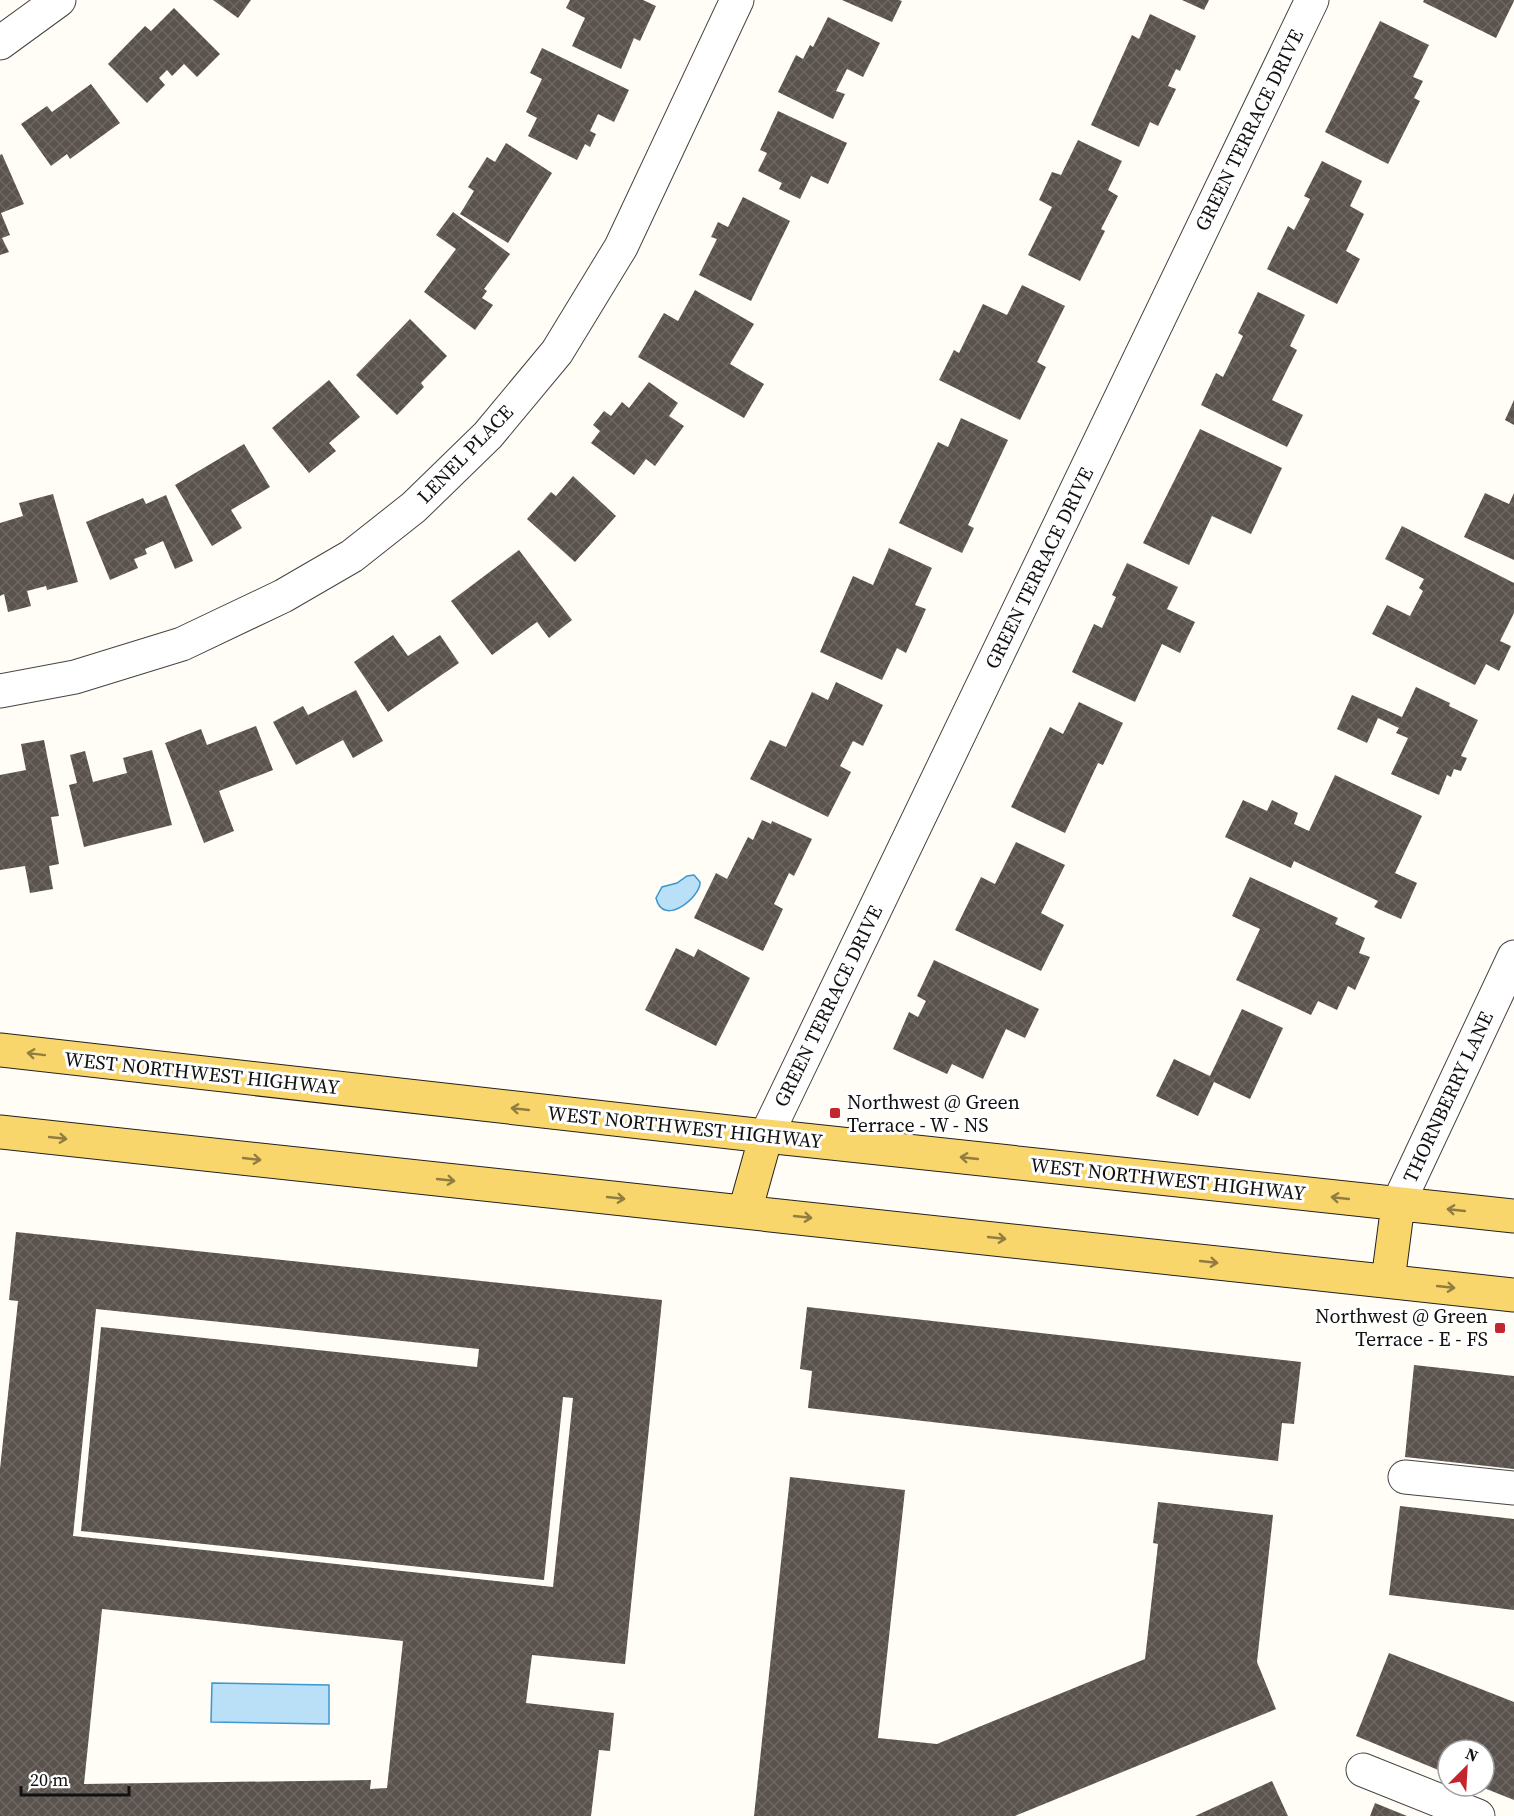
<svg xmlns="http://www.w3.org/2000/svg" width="1514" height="1816" font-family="'Source Serif 4',serif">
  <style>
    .water { fill: #b9e0f7; stroke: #3f96cf; stroke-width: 1.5 }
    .building { fill: url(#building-cross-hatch); fill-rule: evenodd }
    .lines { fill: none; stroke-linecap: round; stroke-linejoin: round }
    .minor-casing { stroke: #444; stroke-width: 35 }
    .primary-casing { stroke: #222; stroke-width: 35 }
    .minor { stroke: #fff; stroke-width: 33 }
    .primary { stroke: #f9d66b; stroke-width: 33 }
    .oneway { stroke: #917d42 }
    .poi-dot { fill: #c4262e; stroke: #fff; stroke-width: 2 }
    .labels { text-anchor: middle; stroke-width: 6; stroke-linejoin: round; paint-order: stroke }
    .street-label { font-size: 20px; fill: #111; stroke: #fff }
    .poi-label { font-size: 20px; fill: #111; stroke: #fff; text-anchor: start }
  </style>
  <defs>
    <pattern id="building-cross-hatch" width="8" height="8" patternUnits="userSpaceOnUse" patternTransform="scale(1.5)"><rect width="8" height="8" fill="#5a524d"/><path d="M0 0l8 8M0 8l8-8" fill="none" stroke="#6d6662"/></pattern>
  </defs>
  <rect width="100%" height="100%" fill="#fffdf5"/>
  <path class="water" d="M 694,875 L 700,882 C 701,897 663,928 656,898 L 662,887 L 677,883 L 687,876 Z
    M 212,1683 L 329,1685 L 329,1724 L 211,1722 Z"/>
  <path class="building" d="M 213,0 L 251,0 L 238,18 Z
    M 570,0 L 643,0 L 656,6 L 640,41 L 634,38 L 621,69 L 572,46 L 585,18 L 566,8 Z
    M 842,0 L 899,0 L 902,1 L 892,22 Z
    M 1182,0 L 1209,0 L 1204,10 Z
    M 1424,0 L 1514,0 L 1514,1 L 1496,38 L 1423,2 Z
    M 174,8 L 220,54 L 197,77 L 184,64 L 172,76 L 167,70 L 159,78 L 165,85 L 147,103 L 108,64 L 145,26 L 151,31 Z
    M 1150,14 L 1196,36 L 1180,71 L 1176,69 L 1168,86 L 1176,89 L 1158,126 L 1150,122 L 1139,147 L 1091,125 L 1132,35 L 1139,39 Z
    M 828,17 L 880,43 L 863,77 L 847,69 L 836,91 L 845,94 L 833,119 L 778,92 L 796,55 L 803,59 L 810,45 L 813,47 Z
    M 1380,21 L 1429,45 L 1413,77 L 1423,81 L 1414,98 L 1420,101 L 1388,164 L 1325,132 Z
    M 542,48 L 629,90 L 614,122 L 598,114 L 590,131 L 596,134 L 590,147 L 585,144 L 577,160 L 528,136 L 537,118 L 526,112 L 542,79 L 530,73 Z
    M 91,84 L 120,123 L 70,159 L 67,154 L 51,166 L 21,124 L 47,106 L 52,112 Z
    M 778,111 L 847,143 L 828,184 L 811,176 L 800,199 L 779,189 L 782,183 L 758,171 L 767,153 L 760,150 Z
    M 1078,140 L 1122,161 L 1108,190 L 1118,196 L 1101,229 L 1105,231 L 1080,281 L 1028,255 L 1052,207 L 1039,200 L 1052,172 L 1061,175 Z
    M 506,143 L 552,173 L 508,243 L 460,214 L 474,191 L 468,187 L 487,157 L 495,162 Z
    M 2,154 L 24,204 L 1,213 L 10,235 L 2,238 L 9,252 L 0,255 L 0,155 Z
    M 1322,161 L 1362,181 L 1350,206 L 1364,214 L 1346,251 L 1360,259 L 1337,304 L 1267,269 L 1288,226 L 1294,230 L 1310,199 L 1304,196 Z
    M 743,197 L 790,221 L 751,301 L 699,275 L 717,239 L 711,237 L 718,222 L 728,227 Z
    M 453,212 L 510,254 L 484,289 L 487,291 L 482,298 L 493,305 L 475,330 L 424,292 L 456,249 L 436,235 Z
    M 1022,285 L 1065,306 L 1037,362 L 1046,367 L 1020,420 L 939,380 L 954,350 L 959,353 L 983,304 L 1007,315 Z
    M 695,290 L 754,324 L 730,364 L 764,384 L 744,418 L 638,357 L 664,313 L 678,321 Z
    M 1258,292 L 1305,315 L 1290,346 L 1297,350 L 1272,400 L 1303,415 L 1287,447 L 1201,405 L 1216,373 L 1223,377 L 1243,336 L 1238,333 Z
    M 410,319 L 447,356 L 421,383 L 424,387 L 397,415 L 356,375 Z
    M 329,380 L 360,417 L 329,443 L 336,451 L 309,473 L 272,428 Z
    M 649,382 L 678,403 L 669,416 L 684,426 L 655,466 L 646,459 L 634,475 L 591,443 L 600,431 L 593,425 L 604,411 L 611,416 L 622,402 L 629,408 Z
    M 1514,400 L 1514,425 L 1505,420 Z
    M 961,418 L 1008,440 L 968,525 L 974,528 L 962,553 L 899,523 L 938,442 L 948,447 Z
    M 1200,429 L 1282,468 L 1251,534 L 1212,516 L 1189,565 L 1143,543 Z
    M 244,444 L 270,487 L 231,510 L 242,528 L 212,546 L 175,485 Z
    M 573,476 L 616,516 L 575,562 L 527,519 L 551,492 L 556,496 Z
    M 1485,493 L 1509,504 L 1514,493 L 1514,560 L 1464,537 Z
    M 53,494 L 78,582 L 47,590 L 46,586 L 27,591 L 31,606 L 8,612 L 4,594 L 0,596 L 0,523 L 23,516 L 19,503 Z
    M 166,495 L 193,561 L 175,569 L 163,541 L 145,549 L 147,554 L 134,559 L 138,568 L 110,580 L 86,522 L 143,498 L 146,504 Z
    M 1402,526 L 1514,583 L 1514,613 L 1500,641 L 1511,646 L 1499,671 L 1486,664 L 1475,685 L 1372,634 L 1387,605 L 1410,616 L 1423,591 L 1419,588 L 1424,579 L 1385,559 Z
    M 889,548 L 932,568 L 915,605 L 926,609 L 906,653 L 897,648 L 882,680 L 820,652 L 853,576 L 873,585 Z
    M 519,550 L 572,620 L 549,638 L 537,622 L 492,655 L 451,601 Z
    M 1127,563 L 1178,587 L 1167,609 L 1195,622 L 1180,653 L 1162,644 L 1135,702 L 1072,672 L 1094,624 L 1102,628 L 1116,597 L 1112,595 Z
    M 393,635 L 408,656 L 440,635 L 459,663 L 388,712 L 354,662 Z
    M 836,682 L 883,705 L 863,746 L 853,741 L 840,766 L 851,772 L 828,817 L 750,779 L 770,740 L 786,747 L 812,692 L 828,700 Z
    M 1416,687 L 1450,703 L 1449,706 L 1478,720 L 1461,756 L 1467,758 L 1461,771 L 1454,769 L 1451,777 L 1447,775 L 1439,795 L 1391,774 L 1408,738 L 1396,733 L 1399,728 L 1378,718 L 1367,743 L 1337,729 L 1352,695 L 1402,717 Z
    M 356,690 L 383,741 L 353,758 L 343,740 L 296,765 L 273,722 L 303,706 L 308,715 Z
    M 1079,702 L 1123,723 L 1103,765 L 1098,763 L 1065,833 L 1011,807 L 1050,727 L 1063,734 Z
    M 256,726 L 273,770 L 219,791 L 234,831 L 204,843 L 165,743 L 201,729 L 207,745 Z
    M 44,740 L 59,816 L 51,817 L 59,864 L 49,866 L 53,889 L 30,893 L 25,866 L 0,870 L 0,775 L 26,770 L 21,744 Z
    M 152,750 L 172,825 L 84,847 L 69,785 L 77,783 L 70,755 L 85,751 L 93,782 L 127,773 L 123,758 Z
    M 1335,775 L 1422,816 L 1395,873 L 1417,883 L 1401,919 L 1374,907 L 1378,901 L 1294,861 L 1291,868 L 1225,837 L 1243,800 L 1267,811 L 1272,800 L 1298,813 L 1294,824 L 1309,831 Z
    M 762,820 L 771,824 L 772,821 L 812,839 L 794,876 L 789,873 L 774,904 L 783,909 L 763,951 L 694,918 L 716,873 L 727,879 L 748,837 L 753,840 Z
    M 1016,842 L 1065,865 L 1041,913 L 1064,925 L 1041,971 L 955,930 L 981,877 L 995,884 Z
    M 1250,877 L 1338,918 L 1335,924 L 1365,938 L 1359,953 L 1370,957 L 1355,990 L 1348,986 L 1337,1010 L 1318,1001 L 1311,1015 L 1236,980 L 1260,929 L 1232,916 Z
    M 676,948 L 694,957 L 698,949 L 750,978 L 716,1046 L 645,1010 Z
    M 934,960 L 1039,1009 L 1025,1038 L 1006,1029 L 983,1079 L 952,1064 L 947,1074 L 893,1049 L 909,1012 L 918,1017 L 926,1001 L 917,996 Z
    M 1242,1009 L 1283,1028 L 1250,1099 L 1214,1082 L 1198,1116 L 1156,1096 L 1174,1059 L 1210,1076 Z
    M 16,1232 L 662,1300 L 625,1664 L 532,1655 L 526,1703 L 614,1713 L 610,1751 L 599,1750 L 591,1816 L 0,1816 L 0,1469 L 18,1301 L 9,1300 ZM 96,1309 L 479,1349 L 477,1367 L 101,1327 L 81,1531 L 544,1580 L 563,1397 L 573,1398 L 553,1587 L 73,1536 ZM 102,1609 L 403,1641 L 387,1788 L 370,1789 L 371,1780 L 84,1784 Z
    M 807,1307 L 1301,1362 L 1294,1424 L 1282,1423 L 1278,1461 L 808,1408 L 812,1371 L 800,1369 Z
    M 1414,1365 L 1514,1376 L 1514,1469 L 1405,1457 Z
    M 790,1477 L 905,1490 L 878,1738 L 937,1744 L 1145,1659 L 1158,1544 L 1153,1543 L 1158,1502 L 1273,1515 L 1257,1662 L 1276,1709 L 1015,1816 L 754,1816 Z
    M 1400,1506 L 1514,1519 L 1514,1610 L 1389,1595 Z
    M 1389,1653 L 1514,1702 L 1514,1800 L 1479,1786 L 1484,1786 L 1484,1750 L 1448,1750 L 1448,1774 L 1356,1736 Z
    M 1272,1781 L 1288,1816 L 1195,1816 Z
    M 1375,1803 L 1407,1816 L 1370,1816 Z"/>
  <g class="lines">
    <g class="minor-casing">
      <path id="minor" d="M 0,43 L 59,0
        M 0,691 L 75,677 L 182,644 L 283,596 L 352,556 L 414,507 L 488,435 L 557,352 L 621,247 L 737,0
        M 766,1136 L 1312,0
        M 1398,1204 L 1514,957
        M 1405,1477 L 1514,1488
        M 1363,1770 L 1478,1816"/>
    </g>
    <g class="primary-casing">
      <path id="primary" d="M 0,1050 L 766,1136 L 1514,1216
        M 0,1132 L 1514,1295
        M 745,1211 L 766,1136
        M 1388,1281 L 1398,1204"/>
    </g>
    <use href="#minor" class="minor"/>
    <use href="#primary" class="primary"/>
  </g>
  <defs><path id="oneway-shaft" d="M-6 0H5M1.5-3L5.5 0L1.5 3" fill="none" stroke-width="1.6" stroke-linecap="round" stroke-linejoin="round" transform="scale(1.5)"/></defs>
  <g class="oneway">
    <use href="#oneway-shaft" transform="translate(36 1054) rotate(-173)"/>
    <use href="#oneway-shaft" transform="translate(520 1109) rotate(-174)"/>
    <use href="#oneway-shaft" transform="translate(58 1138) rotate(6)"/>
    <use href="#oneway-shaft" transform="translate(969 1158) rotate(-174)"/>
    <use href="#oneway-shaft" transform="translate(252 1159) rotate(6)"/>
    <use href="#oneway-shaft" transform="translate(446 1180) rotate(6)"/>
    <use href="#oneway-shaft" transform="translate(616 1198) rotate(6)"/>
    <use href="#oneway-shaft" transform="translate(1340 1198) rotate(-174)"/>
    <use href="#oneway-shaft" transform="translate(1456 1210) rotate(-174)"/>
    <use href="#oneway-shaft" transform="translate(803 1217) rotate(6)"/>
    <use href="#oneway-shaft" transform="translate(997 1238) rotate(6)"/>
    <use href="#oneway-shaft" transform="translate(1209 1262) rotate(6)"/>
    <use href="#oneway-shaft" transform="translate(1446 1287) rotate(6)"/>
  </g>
  <g class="poi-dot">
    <rect x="829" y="1107" width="12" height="12" rx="3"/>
    <rect x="1494" y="1322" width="12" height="12" rx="3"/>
  </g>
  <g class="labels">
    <g class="street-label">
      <text transform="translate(1249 130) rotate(-64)" y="7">GREEN TERRACE DRIVE</text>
      <text transform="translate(465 454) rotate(-46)" y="7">LENEL PLACE</text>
      <text transform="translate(1039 568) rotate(-64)" y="7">GREEN TERRACE DRIVE</text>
      <text transform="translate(828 1006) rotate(-64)" y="7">GREEN TERRACE DRIVE</text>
      <text transform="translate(202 1073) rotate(6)" y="7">WEST NORTHWEST HIGHWAY</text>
      <text transform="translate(1448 1097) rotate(-65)" y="7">THORNBERRY LANE</text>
      <text transform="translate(685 1127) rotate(6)" y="7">WEST NORTHWEST HIGHWAY</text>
      <text transform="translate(1168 1179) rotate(6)" y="7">WEST NORTHWEST HIGHWAY</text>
    </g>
    <g class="poi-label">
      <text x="847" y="1109">Northwest @ Green<tspan x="847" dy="23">Terrace - W - NS</tspan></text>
      <text x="1488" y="1323" text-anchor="end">Northwest @ Green<tspan x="1488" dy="23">Terrace - E - FS</tspan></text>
    </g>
  </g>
  <g transform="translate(1466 1768) rotate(24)"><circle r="28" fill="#ffffff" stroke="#a0a0a0" stroke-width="1.5"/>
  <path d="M0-4.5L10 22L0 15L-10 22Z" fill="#c4262e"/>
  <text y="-9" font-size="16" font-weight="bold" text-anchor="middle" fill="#111111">N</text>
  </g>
  <path d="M21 1786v9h108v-9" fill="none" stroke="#111111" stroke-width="3"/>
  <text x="30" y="1786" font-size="18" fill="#111111" stroke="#ffffff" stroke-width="4.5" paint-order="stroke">20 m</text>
</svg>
